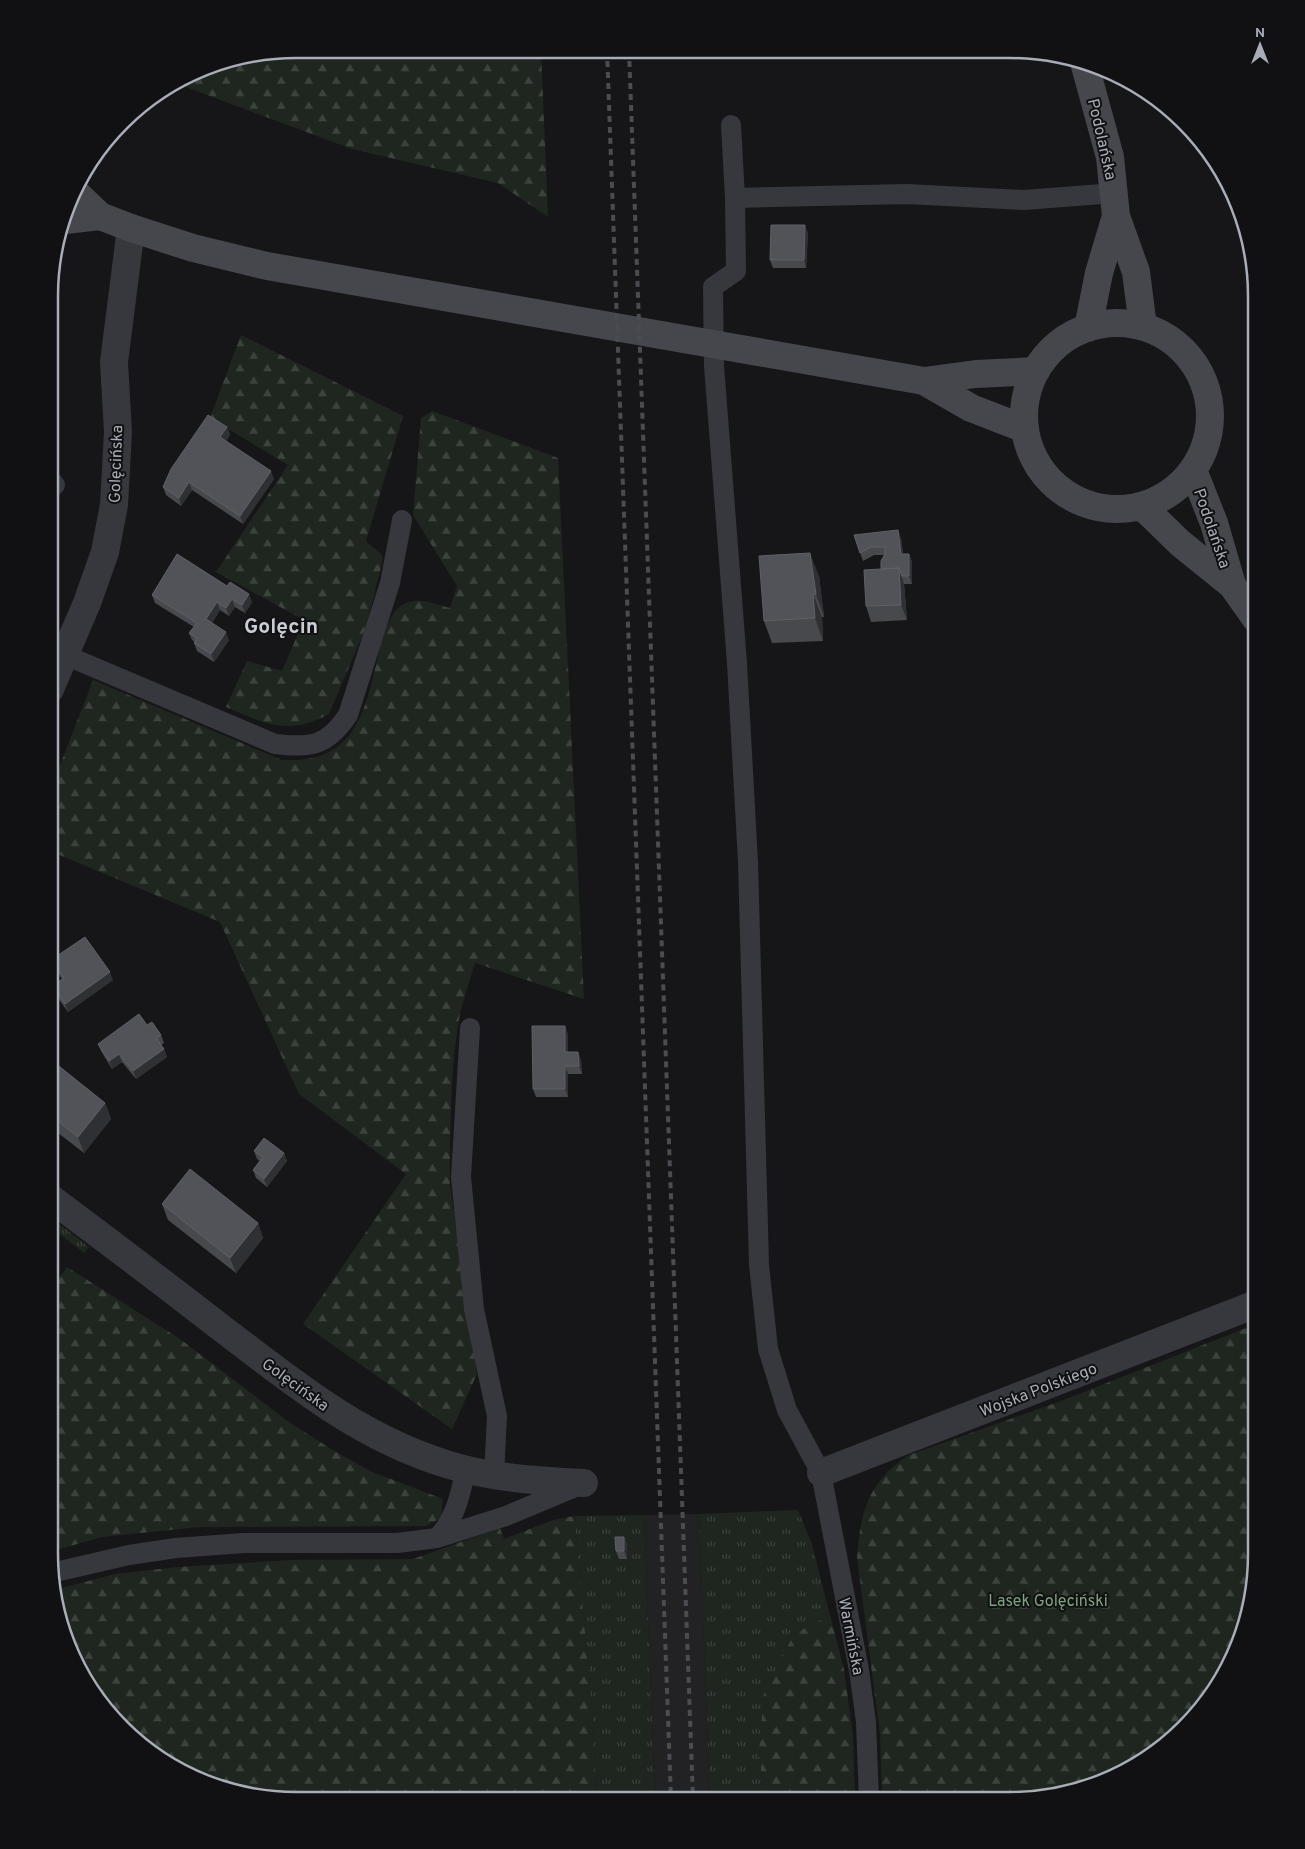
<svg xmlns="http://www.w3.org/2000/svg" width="1305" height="1849" font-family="Overpass,sans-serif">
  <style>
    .built { fill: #222225 }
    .grass { fill: url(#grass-tufts) }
    .forest { fill: url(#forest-firs) }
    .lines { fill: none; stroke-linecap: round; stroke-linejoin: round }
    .lane { stroke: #37383d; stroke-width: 20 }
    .street { stroke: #37383d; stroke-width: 28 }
    .secondary { stroke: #45474d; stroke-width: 28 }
    .rail { stroke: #4a4c52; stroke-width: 4; stroke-dasharray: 6 5; stroke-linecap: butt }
    .wall { fill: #47494d }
    .shaded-wall { fill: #2f3033 }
    .building { fill: #525359; stroke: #5f6168 }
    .labels { text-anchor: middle; stroke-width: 4; stroke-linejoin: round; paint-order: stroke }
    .street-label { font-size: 16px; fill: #a8adb8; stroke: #111113 }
    .park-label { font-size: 16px; fill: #7fa381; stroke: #111113 }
    .district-label { font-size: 21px; font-weight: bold; fill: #c9ccd4; stroke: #111113 }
    .rim { fill: none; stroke: #a8adb8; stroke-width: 2.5 }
  </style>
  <defs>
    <pattern id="grass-tufts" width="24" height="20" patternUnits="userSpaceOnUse" patternTransform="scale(1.25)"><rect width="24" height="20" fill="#1e261f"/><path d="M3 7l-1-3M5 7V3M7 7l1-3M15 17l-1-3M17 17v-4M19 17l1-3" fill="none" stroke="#3c433d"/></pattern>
    <pattern id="forest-firs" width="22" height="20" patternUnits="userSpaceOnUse" patternTransform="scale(1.25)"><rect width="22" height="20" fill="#1e261f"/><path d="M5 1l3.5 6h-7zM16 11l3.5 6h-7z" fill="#3c433d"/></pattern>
  </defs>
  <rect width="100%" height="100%" fill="#161618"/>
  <path class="built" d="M 699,1514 L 710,1799 L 655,1799 L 644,1515 Z"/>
  <path class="grass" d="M 49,1216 L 89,1247 L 84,1253 L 49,1226 Z
    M 798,1510 L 812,1544 L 830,1615 L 794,1634 L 759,1751 L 764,1800 L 710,1799 L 699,1514 Z
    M 644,1515 L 655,1799 L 596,1799 L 593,1717 L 574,1516 Z"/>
  <path class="forest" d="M 296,49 L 541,49 L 548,217 L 498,183 L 352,149 L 178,84 L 216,62 Z
    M 241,335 L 403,416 L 366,541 L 382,555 L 382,563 L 366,627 L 329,714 C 289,736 265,724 226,707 L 247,661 L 282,671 L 304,620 L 216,572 L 288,465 L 210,418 Z
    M 432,411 L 558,458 L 584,999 L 475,963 C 470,980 464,997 460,1014 C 450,1068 450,1131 450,1186 L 477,1374 L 452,1429 L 303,1324 L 406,1174 L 299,1094 L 220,922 L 50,851 L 50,791 L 93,680 L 282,760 C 298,760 313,760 327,753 C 386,727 367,613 409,602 C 423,598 437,605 450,608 L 457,586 L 413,515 L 421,418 Z
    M 67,1267 L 180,1339 L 289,1422 L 331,1449 L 370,1471 L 443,1499 L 441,1518 L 426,1526 L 200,1527 L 102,1537 L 49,1552 L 49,1292 Z
    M 1256,1324 L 1256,1570 L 1243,1633 L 1215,1691 L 1172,1739 L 1118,1775 L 1073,1792 L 1010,1800 L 882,1800 L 880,1734 L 857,1558 C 860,1513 869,1480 909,1455 L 1061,1401 Z
    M 574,1516 L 593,1717 L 596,1799 L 264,1798 L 201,1782 L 146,1749 L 100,1704 L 74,1662 L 57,1617 L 54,1590 L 115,1574 L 178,1567 L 290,1560 L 413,1559 L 500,1528 L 504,1539 L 553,1520 Z
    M 830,1615 L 844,1669 L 853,1735 L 855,1800 L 764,1800 L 759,1751 L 764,1694 L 794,1634 Z"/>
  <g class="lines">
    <path class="lane" d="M 731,125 L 735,198 L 736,271 L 713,287 L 714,366 L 737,663 L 748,862 L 759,1265 L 768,1349 L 787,1410 L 821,1473 L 859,1670 L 866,1722 L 869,1800
      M 735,198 L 907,194 L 1024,200 L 1115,193
      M 51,480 L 55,485
      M 65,655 L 275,744 C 312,748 327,746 348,715 L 390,583 L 402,520
      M 470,1028 L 461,1177 L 474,1309 L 497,1416 L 494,1475
      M 437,1538 C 456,1518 460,1495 466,1469
      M 51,1573 L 129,1555 L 176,1548 L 244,1543 L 397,1543 L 437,1538 L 506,1516 L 580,1485"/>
    <path class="street" d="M 50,689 L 87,603 L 105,552 L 114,505 L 118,432 L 114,362 L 131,228
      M 49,1197 C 108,1241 166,1285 224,1330 C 295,1384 359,1437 446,1464 C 490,1478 538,1481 584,1483
      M 821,1473 L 1256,1304"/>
    <path class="secondary" d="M 1084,62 L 1110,157 L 1116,216 L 1136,272 L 1143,327
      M 75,192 L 100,216 L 131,228 L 193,248 L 267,266 L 924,381 L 976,374 L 1036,371
      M 65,220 L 100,216
      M1024 416a93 93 0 1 1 186 0a93 93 0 1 1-186 0Z
      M 1088,328 L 1099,273 L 1116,216
      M 924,381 L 971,408 L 1025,429
      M 1193,470 L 1214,523 L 1232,585
      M 1142,506 L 1180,543 L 1232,585 L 1256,619"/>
    <path class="rail" d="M 607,50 L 671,1799
      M 629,50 L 693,1799"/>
  </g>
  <path class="wall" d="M 808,233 L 806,268 L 773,268 L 770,260 Z
    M 227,427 L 230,435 L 226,441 L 274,479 L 243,524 L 192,490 L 181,506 L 166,495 L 163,487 Z
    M 854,535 L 901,538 L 903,554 L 909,554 L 912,562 L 912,584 L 904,584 L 907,620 L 871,622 L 866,606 L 881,569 L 885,555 L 874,555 L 863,561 Z
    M 177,554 L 252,602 L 245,613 L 235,607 L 229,616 L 220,610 L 212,623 L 229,640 L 214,662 L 197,651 L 194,643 L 195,642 L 192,640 L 189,633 L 194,627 L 155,603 L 152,595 Z
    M 819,576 L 824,617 L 822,617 L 823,641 L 772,643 L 764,621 Z
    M 51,960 L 113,980 L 68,1012 L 55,994 L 52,986 L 62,979 L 54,968 Z
    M 147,1025 L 161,1035 L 164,1043 L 161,1045 L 164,1049 L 167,1057 L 136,1079 L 122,1062 L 112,1069 L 101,1051 L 98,1044 Z
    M 568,1034 L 568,1052 L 578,1052 L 581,1060 L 582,1074 L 568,1074 L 568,1097 L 536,1097 L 533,1089 Z
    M 50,1059 L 105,1103 L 111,1119 L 84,1153 L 49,1126 Z
    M 254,1151 L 284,1153 L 287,1161 L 267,1187 L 256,1178 L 253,1170 L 260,1161 L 257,1159 Z
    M 162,1204 L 258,1223 L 263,1238 L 236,1273 L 168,1220 Z
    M 624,1537 L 627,1545 L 627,1559 L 619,1559 L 616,1551 Z"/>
  <path class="shaded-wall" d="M 805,225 L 808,233 L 806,268 L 804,260 Z
    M 227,427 L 230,435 L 223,445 L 220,437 Z
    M 271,471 L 274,479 L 243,524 L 240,516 Z
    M 189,482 L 192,490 L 181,506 L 179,498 Z
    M 898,530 L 901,538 L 904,562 L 901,554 Z
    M 810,553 L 819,576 L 824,617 L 816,594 Z
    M 909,554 L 912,562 L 912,584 L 909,576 Z
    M 899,568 L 904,584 L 907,620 L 901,605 Z
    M 249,594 L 252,602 L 245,613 L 242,605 Z
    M 813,594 L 822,617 L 823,641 L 815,618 Z
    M 232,599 L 235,607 L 229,616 L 226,608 Z
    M 217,602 L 220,610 L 209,627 L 206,619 Z
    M 226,632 L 229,640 L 214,662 L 211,654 Z
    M 110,972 L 113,980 L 68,1012 L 65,1004 Z
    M 565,1026 L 568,1034 L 568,1060 L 565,1052 Z
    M 164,1049 L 167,1057 L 136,1079 L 133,1071 Z
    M 578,1052 L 581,1060 L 582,1074 L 579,1066 Z
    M 119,1054 L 122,1062 L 112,1069 L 109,1061 Z
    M 565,1066 L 568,1074 L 568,1097 L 565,1089 Z
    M 105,1103 L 111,1119 L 84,1153 L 78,1137 Z
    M 284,1153 L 287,1161 L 267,1187 L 264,1179 Z
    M 258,1223 L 263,1238 L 236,1273 L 230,1258 Z
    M 624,1537 L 627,1545 L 627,1559 L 624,1551 Z"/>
  <path class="building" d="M 771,225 L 805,225 L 804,260 L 770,260 Z
    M 208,415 L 227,427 L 220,437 L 271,471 L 240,516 L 189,482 L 179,498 L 163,487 L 171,469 Z
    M 898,530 L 901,554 L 909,554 L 909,576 L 902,576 L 899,568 L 881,569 L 881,561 L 885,554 L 885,547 L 871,547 L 860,553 L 854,535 Z
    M 810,553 L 816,594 L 813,594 L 815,618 L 764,621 L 759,556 Z
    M 177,554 L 227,586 L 230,582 L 249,594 L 242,605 L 232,599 L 226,608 L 217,602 L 206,619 L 226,632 L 211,654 L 194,643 L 197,638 L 189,633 L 197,623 L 152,595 Z
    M 899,568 L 901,605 L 866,606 L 864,570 Z
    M 85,937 L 110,972 L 65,1004 L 52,986 L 64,978 L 51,960 Z
    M 139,1014 L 147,1025 L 152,1022 L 161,1035 L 156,1038 L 164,1049 L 133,1071 L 119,1054 L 109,1061 L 98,1044 Z
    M 532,1026 L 565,1026 L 565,1052 L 578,1052 L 579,1066 L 565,1066 L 565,1089 L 533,1089 Z
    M 50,1059 L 105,1103 L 78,1137 L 49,1114 Z
    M 264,1138 L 284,1153 L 264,1179 L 253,1170 L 263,1157 L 254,1151 Z
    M 190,1169 L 258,1223 L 230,1258 L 162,1204 Z
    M 615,1537 L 624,1537 L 624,1551 L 616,1551 Z"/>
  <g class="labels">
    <g class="street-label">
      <text transform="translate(1103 139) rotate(77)" y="6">Podolańska</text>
      <text transform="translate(115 464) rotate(-88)" y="6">Golęcińska</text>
      <text transform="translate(1213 528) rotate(71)" y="6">Podolańska</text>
      <text transform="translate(296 1384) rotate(36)" y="6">Golęcińska</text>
      <text transform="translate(1038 1389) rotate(-21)" y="6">Wojska Polskiego</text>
      <text transform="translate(852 1636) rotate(79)" y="6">Warmińska</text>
    </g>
    <g class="park-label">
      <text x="1048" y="1606">Lasek Golęciński</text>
    </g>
    <g class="district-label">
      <text x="281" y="633">Golęcin</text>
    </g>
  </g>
  <path d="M0 0H1305V1849H0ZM296 58H1010A238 238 0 0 1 1248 296V1554A238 238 0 0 1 1010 1792H296A238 238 0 0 1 58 1554V296A238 238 0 0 1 296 58Z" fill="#111113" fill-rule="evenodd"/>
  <path class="rim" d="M296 58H1010A238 238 0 0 1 1248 296V1554A238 238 0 0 1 1010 1792H296A238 238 0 0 1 58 1554V296A238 238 0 0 1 296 58Z"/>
  <g transform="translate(1260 45)" stroke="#111113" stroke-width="4" paint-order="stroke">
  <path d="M0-4L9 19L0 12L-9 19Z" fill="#a8adb8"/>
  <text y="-8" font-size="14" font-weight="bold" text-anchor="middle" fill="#a8adb8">N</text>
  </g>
</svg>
